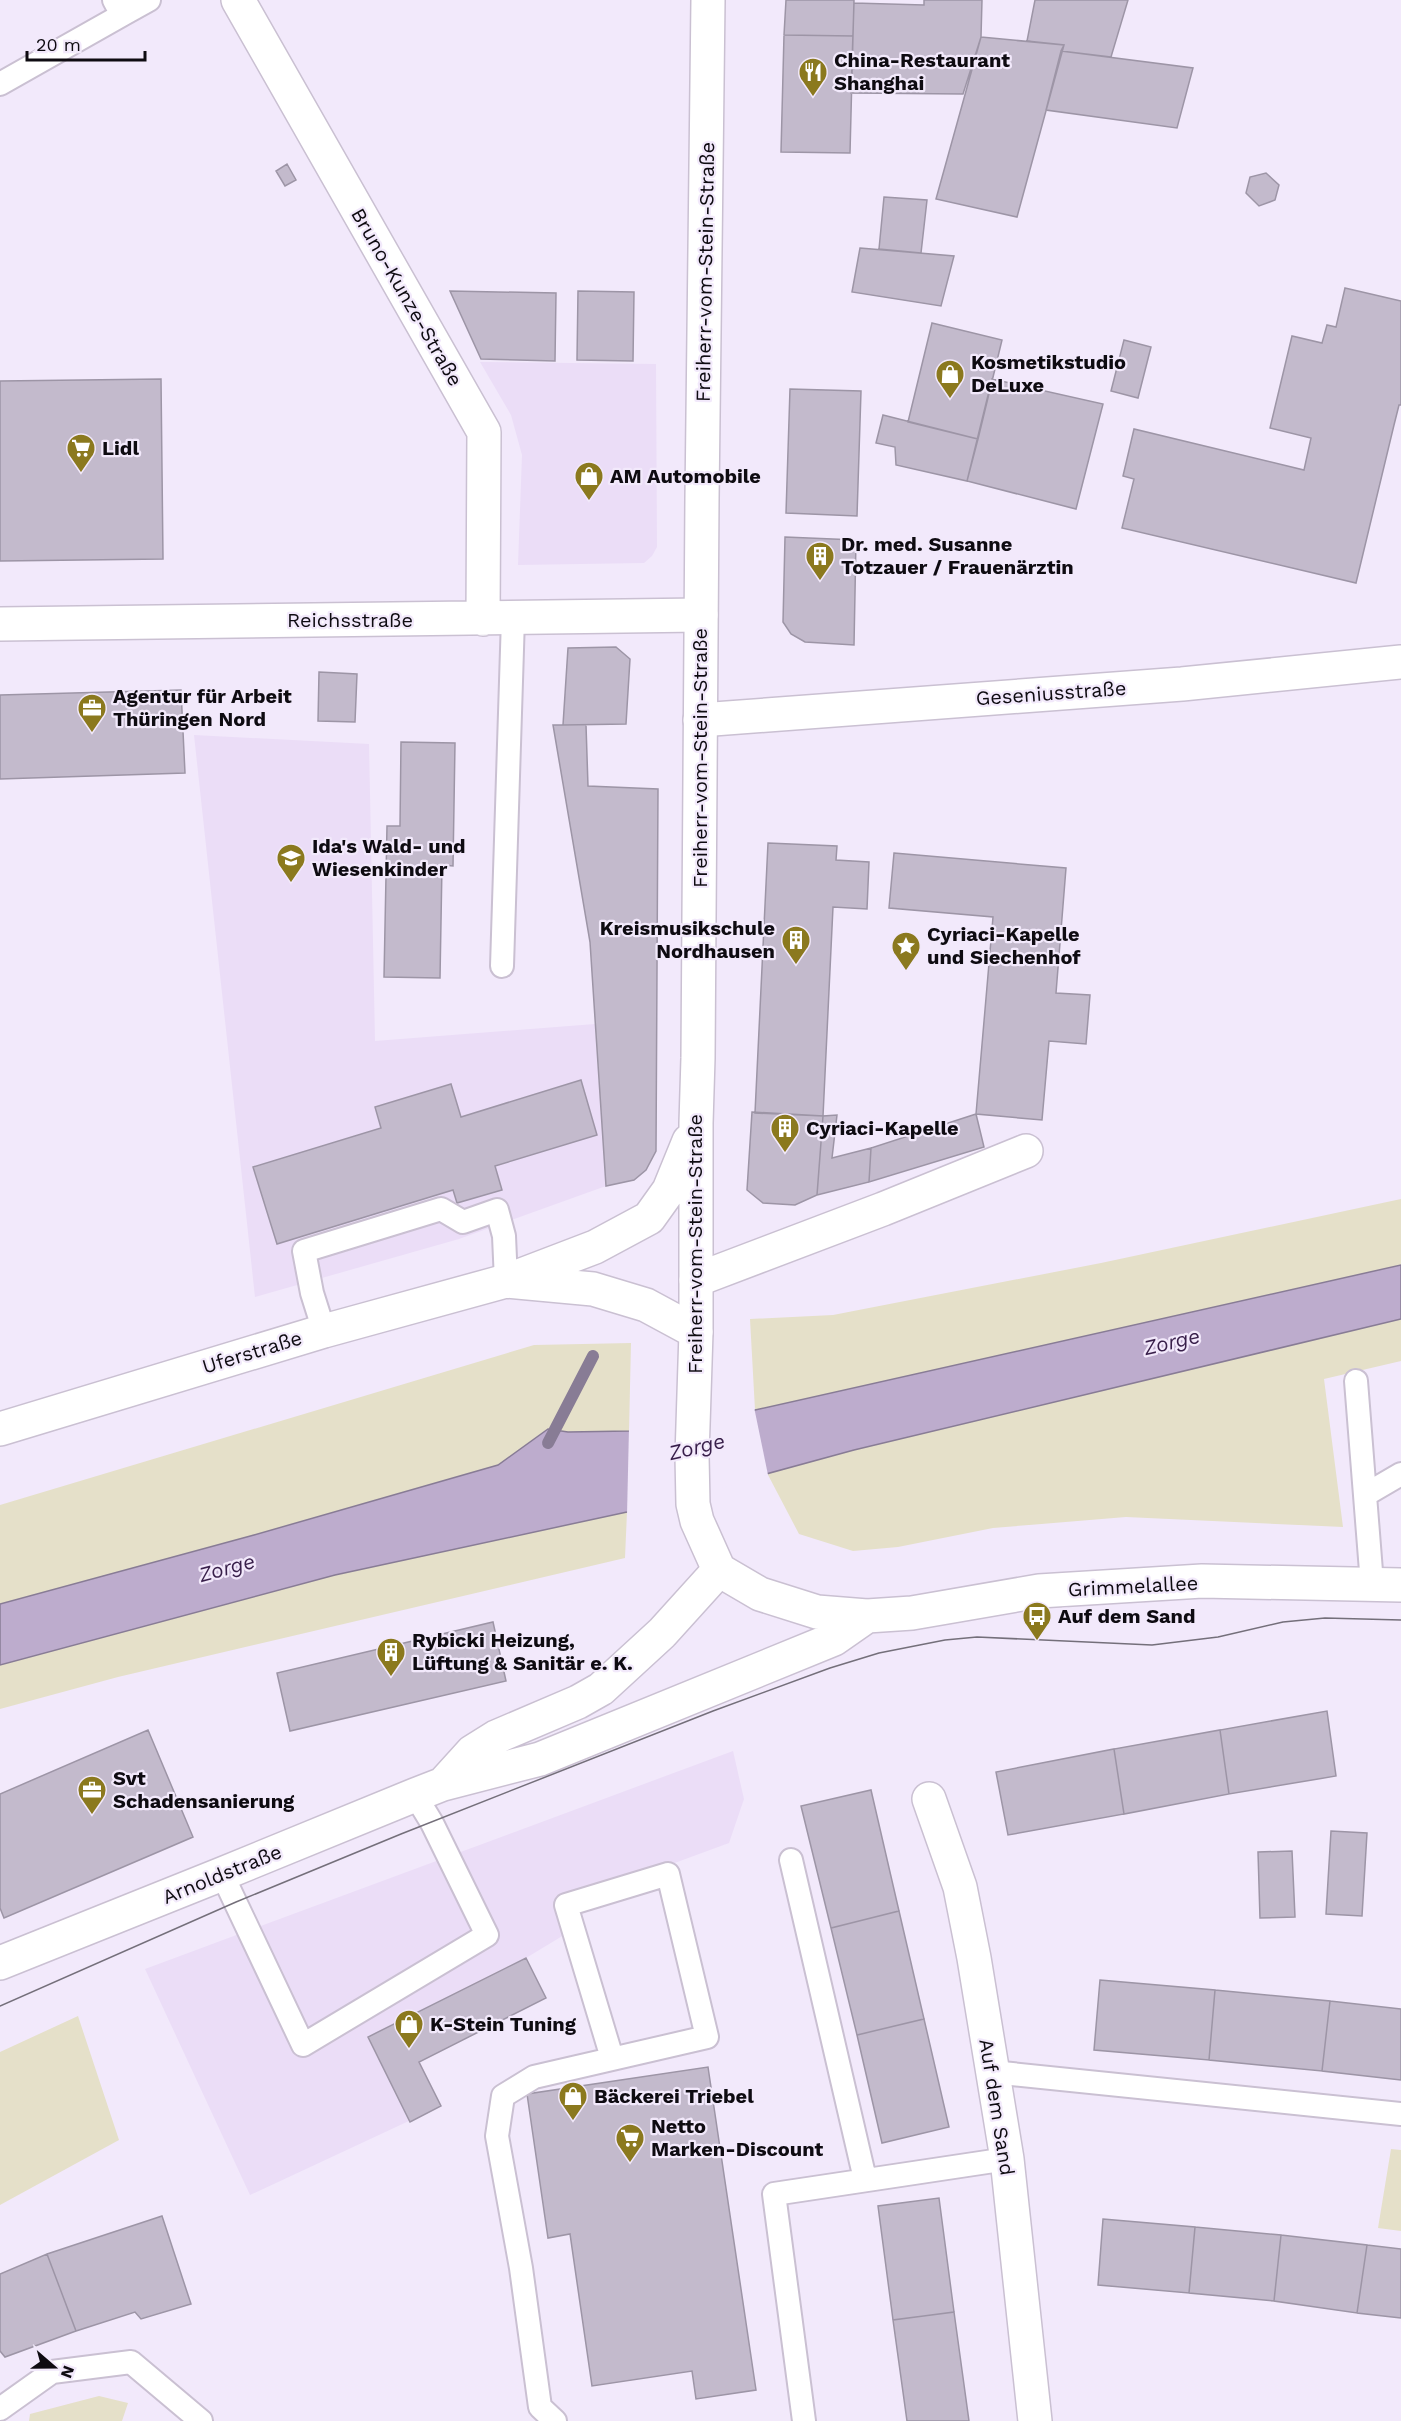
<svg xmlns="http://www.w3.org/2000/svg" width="1401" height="2421" font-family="'Work Sans',sans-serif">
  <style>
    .built { fill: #ebddf7 }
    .green { fill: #e5e0c9 }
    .water { fill: #bdaccd; stroke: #887c95; stroke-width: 1.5 }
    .pier { fill: #f2e9fb }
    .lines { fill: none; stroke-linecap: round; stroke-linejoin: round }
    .stream { stroke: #887c95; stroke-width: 12 }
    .building { fill: #c3bacc; stroke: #9d95a6; stroke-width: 1.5 }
    .lane-casing { stroke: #cac0d2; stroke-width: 26 }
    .street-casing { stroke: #cac0d2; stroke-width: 36 }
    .secondary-casing { stroke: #cac0d2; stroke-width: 36 }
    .primary-casing { stroke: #cac0d2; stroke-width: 36 }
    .lane { stroke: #fff; stroke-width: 22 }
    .street { stroke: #fff; stroke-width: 33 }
    .secondary { stroke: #fff; stroke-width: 33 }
    .primary { stroke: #fff; stroke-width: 33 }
    .tram { stroke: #746f7a; stroke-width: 1.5 }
    .labels { text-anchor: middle; stroke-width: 4.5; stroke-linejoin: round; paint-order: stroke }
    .poi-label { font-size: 20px; font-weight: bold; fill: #0e0b11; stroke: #f2e9fb; text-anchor: start }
    .street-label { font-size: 20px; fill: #0e0b11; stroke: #f2e9fb }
    .water-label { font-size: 21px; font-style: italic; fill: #381f4a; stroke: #f2e9fb }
  </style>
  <rect width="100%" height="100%" fill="#f2e9fb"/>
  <path class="built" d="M 480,362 L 656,364 L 657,547 L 652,556 L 644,563 L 518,565 L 522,455 L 511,415 Z
    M 194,735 L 369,744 L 375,1041 L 595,1024 L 606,1186 L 459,1239 L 255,1297 Z
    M 733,1751 L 744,1799 L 729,1843 L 555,1907 L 564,1935 L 526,1958 L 546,1998 L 420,2062 L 441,2106 L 250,2195 L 145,1969 Z"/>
  <path class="green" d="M 1401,1199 L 1401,1265 L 755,1410 L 750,1319 L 833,1315 L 1101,1263 Z
    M 1401,1319 L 1401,1361 L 1324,1379 L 1343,1527 L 1126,1517 L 993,1528 L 898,1547 L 853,1551 L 799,1534 L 767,1473 L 854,1450 Z
    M 631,1343 L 629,1431 L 568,1432 L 548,1429 L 498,1465 L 254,1535 L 0,1604 L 0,1505 L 534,1345 Z
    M 627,1512 L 625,1558 L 118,1677 L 0,1709 L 0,1665 L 335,1575 Z
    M 78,2016 L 119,2140 L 0,2205 L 0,2052 Z
    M 1391,2149 L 1401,2150 L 1401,2231 L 1378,2228 Z
    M 99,2396 L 128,2403 L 122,2421 L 29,2421 L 30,2414 Z"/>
  <path class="water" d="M 1401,1265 L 1401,1319 L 854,1450 L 627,1512 L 335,1575 L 0,1665 L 0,1604 L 254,1535 L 498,1465 L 548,1429 L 568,1432 L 629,1431 L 755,1410 Z"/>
  <path class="pier" d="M 754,1407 L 768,1475 L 627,1515 L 629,1428 Z"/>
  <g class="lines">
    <path class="stream" d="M 548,1443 L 593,1356"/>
  </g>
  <path class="building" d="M 786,0 L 854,0 L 853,36 L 784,35 Z
    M 924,0 L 982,0 L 981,37 L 963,94 L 851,93 L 854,3 L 924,5 Z
    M 1035,0 L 1128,0 L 1111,57 L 1061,51 L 1064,45 L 1027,41 Z
    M 784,35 L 853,36 L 850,153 L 781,152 Z
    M 981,37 L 1064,45 L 1017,217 L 936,199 Z
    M 1061,51 L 1193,68 L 1177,128 L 1046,110 Z
    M 287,164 L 296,180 L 285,186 L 276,171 Z
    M 1266,173 L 1279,185 L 1275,200 L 1259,206 L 1246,193 L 1250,177 Z
    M 884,197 L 927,200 L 921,253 L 879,249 Z
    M 860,248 L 954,256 L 941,306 L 852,292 Z
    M 1345,288 L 1401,301 L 1401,405 L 1399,405 L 1394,425 L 1356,583 L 1122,528 L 1134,479 L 1123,476 L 1134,429 L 1304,470 L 1311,438 L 1270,428 L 1292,336 L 1322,343 L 1327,325 L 1336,327 Z
    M 450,291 L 556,293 L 555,361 L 481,359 Z
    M 578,291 L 634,292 L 633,361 L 577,360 Z
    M 932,323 L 1002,340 L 978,439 L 908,422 Z
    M 1124,340 L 1151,347 L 1138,398 L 1111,391 Z
    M 161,379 L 163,559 L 0,561 L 0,381 Z
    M 992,379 L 1103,404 L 1076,509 L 967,481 Z
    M 790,389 L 861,391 L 857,516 L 786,513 Z
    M 883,415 L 978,439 L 967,481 L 896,465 L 895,447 L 876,443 Z
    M 785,537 L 856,540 L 854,645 L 805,642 L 791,634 L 783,622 Z
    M 616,647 L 630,659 L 626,724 L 563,725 L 568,648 Z
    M 319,672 L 357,674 L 355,722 L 318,721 Z
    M 181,690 L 185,773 L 0,779 L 0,695 Z
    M 553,725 L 586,725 L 588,786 L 658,789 L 656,1151 L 646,1170 L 634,1180 L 606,1186 L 590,942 Z
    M 401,742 L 455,743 L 453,866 L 442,865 L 440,978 L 384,977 L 387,826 L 400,826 Z
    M 768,843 L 837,846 L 836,860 L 869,862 L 867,909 L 833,907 L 823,1116 L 755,1113 Z
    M 894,853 L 1066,868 L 1056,993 L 1090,995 L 1086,1044 L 1049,1041 L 1042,1120 L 976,1114 L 993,917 L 889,908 Z
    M 581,1080 L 597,1135 L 495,1166 L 502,1190 L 457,1203 L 453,1190 L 277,1244 L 253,1167 L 381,1128 L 375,1107 L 451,1084 L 461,1117 Z
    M 752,1112 L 823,1116 L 817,1195 L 795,1205 L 763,1203 L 747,1190 Z
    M 976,1114 L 984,1147 L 869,1182 L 871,1148 Z
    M 837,1115 L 832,1158 L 871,1148 L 869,1182 L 817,1195 L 823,1116 Z
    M 493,1622 L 506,1681 L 290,1731 L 277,1673 Z
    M 1327,1711 L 1336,1776 L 1229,1794 L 1220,1730 Z
    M 148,1730 L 193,1837 L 4,1918 L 0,1908 L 0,1794 Z
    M 1220,1730 L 1229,1794 L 1124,1814 L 1114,1749 Z
    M 1114,1749 L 1124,1814 L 1008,1835 L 996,1772 Z
    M 871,1790 L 899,1911 L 831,1928 L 801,1806 Z
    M 1331,1831 L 1367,1833 L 1362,1916 L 1326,1914 Z
    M 1292,1851 L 1295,1917 L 1260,1918 L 1258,1852 Z
    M 899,1911 L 924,2019 L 857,2035 L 831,1928 Z
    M 526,1958 L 546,1998 L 419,2062 L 441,2106 L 410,2122 L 368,2037 Z
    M 1100,1980 L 1215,1990 L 1209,2060 L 1094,2050 Z
    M 1215,1990 L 1330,2001 L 1322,2071 L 1209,2060 Z
    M 1330,2001 L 1401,2009 L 1401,2080 L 1322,2071 Z
    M 924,2019 L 949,2127 L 882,2143 L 857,2035 Z
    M 708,2067 L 756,2390 L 696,2399 L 692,2371 L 592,2386 L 570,2234 L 548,2238 L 527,2094 Z
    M 939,2198 L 954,2312 L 893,2320 L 878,2206 Z
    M 162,2216 L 191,2304 L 141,2319 L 135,2312 L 76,2331 L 47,2254 Z
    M 1103,2219 L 1195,2227 L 1189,2293 L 1098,2285 Z
    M 1195,2227 L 1281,2235 L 1274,2301 L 1189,2293 Z
    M 1281,2235 L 1367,2245 L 1357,2313 L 1274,2301 Z
    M 1367,2245 L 1401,2249 L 1401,2318 L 1357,2313 Z
    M 47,2254 L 76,2331 L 5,2357 L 0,2351 L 0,2274 Z
    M 954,2312 L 969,2421 L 907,2421 L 893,2320 Z"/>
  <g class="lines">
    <g class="lane-casing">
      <path id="lane" d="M 114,0 L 122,15 L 149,0
        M 0,84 L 122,15
        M 502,966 L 513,618
        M 324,1331 L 312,1293 L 304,1251 L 441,1209 L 463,1222 L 497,1210 L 504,1236 L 506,1281
        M 1356,1381 L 1372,1584
        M 1365,1495 L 1401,1474
        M 791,1860 L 865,2179
        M 222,1874 L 303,2045 L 487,1935 L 432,1823 L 415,1795
        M 992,2072 L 1401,2114
        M 0,2409 L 52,2372 L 131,2362 L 201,2421
        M 555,2421 L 540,2407 L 521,2268 L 497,2136 L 503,2096 L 534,2077 L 707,2037 L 668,1874 L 566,1905 L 612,2058
        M 804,2421 L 774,2194 L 1007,2159"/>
    </g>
    <g class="street-casing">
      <path id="street" d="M 238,0 L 484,432 L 483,619
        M 0,624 L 701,615
        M 700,720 L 1182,684 L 1401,662
        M 696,1280 L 883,1209 L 1026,1151
        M 929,1799 L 960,1887 L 974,1958 L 1007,2159 L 1035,2421"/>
    </g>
    <g class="secondary-casing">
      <path id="secondary" d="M 506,1281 L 595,1247 L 649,1218 L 669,1190 L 689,1141
        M 696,1332 L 696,1123 L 698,1058 L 702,499 L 708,0"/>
    </g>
    <g class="primary-casing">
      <path id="primary" d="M 0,1429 L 324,1331 L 506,1281 L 593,1289 L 646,1305 L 696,1332 L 692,1456 L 693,1504 L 697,1521 L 719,1570 L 760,1594 L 817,1612 L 867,1616 L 912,1613 L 1039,1591 L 1202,1581 L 1401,1585
        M 443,1784 L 472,1752 L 496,1737 L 578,1702 L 601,1689 L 662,1633 L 719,1570
        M 0,1963 L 222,1874 L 415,1795 L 443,1784 L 540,1759 L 834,1639 L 867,1616"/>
    </g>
    <use href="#lane" class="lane"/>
    <use href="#street" class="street"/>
    <use href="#secondary" class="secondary"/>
    <use href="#primary" class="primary"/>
    <path class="tram" d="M 0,2006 L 236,1902 L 401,1834 L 713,1711 L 830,1668 L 879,1653 L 945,1640 L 977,1637 L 1152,1645 L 1218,1637 L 1283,1622 L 1325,1618 L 1401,1620"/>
  </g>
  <defs>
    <g id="restaurant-pin" transform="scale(1.5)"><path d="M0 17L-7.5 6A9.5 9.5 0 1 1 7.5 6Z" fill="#8b791e" stroke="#f2e9fb"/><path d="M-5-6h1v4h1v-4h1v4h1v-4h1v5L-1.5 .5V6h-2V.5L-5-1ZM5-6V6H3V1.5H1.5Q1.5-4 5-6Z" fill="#fff"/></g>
    <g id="shop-pin" transform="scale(1.5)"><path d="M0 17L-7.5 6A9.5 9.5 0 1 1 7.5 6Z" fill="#8b791e" stroke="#f2e9fb"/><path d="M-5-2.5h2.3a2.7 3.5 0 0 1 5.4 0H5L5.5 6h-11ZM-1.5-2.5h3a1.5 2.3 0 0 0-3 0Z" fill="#fff"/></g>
    <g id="supermarket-pin" transform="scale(1.5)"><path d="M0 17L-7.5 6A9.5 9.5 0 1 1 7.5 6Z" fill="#8b791e" stroke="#f2e9fb"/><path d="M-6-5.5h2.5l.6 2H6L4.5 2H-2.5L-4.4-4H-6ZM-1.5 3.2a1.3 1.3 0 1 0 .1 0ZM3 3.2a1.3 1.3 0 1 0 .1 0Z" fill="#fff"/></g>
    <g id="building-pin" transform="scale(1.5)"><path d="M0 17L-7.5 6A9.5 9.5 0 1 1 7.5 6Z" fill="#8b791e" stroke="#f2e9fb"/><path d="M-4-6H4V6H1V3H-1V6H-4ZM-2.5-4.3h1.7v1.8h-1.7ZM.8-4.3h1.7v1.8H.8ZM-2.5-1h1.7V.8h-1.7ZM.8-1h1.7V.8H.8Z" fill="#fff"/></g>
    <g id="office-pin" transform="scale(1.5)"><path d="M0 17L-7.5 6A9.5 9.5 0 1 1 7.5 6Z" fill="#8b791e" stroke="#f2e9fb"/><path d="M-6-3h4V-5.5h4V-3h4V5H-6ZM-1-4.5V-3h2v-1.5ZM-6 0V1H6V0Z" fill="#fff"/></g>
    <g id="school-pin" transform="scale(1.5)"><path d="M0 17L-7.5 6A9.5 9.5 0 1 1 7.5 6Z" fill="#8b791e" stroke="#f2e9fb"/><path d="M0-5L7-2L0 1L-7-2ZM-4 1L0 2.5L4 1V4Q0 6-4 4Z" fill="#fff"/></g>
    <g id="sight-pin" transform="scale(1.5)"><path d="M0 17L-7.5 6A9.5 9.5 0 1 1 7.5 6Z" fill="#8b791e" stroke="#f2e9fb"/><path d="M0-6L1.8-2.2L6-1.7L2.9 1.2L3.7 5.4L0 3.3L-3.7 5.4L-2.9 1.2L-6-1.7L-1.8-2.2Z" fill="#fff"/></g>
    <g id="bus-pin" transform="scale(1.5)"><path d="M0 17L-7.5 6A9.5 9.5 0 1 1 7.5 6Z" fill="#8b791e" stroke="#f2e9fb"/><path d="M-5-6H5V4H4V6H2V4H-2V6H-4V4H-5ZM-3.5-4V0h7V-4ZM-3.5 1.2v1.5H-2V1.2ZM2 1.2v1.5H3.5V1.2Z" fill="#fff"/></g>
  </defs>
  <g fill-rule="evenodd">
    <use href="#restaurant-pin" x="813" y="72"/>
    <use href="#shop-pin" x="950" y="374"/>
    <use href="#supermarket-pin" x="81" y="448"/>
    <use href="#shop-pin" x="589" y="476"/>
    <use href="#building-pin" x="820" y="556"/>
    <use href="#office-pin" x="92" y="708"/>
    <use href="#school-pin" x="291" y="858"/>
    <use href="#building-pin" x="796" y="940"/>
    <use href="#sight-pin" x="906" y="946"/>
    <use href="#building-pin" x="785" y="1128"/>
    <use href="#bus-pin" x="1037" y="1616"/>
    <use href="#building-pin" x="391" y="1652"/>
    <use href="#office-pin" x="92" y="1790"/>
    <use href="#shop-pin" x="409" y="2024"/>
    <use href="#shop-pin" x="573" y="2096"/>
    <use href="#supermarket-pin" x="630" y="2138"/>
  </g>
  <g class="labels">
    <g class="poi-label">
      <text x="834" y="67">China-Restaurant<tspan x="834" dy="23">Shanghai</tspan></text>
      <text x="971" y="369">Kosmetikstudio<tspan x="971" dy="23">DeLuxe</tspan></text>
      <text x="102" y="455">Lidl</text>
      <text x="610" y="483">AM Automobile</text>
      <text x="841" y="551">Dr. med. Susanne<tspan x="841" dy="23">Totzauer / Frauenärztin</tspan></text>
      <text x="113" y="703">Agentur für Arbeit<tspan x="113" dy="23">Thüringen Nord</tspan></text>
      <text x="312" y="853">Ida's Wald- und<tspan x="312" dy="23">Wiesenkinder</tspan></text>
      <text x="775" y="935" text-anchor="end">Kreismusikschule<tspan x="775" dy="23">Nordhausen</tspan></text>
      <text x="927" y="941">Cyriaci-Kapelle<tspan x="927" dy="23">und Siechenhof</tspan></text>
      <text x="806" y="1135">Cyriaci-Kapelle</text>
      <text x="1058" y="1623">Auf dem Sand</text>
      <text x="412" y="1647">Rybicki Heizung,<tspan x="412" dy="23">Lüftung &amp; Sanitär e. K.</tspan></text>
      <text x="113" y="1785">Svt<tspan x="113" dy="23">Schadensanierung</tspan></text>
      <text x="430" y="2031">K-Stein Tuning</text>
      <text x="594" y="2103">Bäckerei Triebel</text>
      <text x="651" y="2133">Netto<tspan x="651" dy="23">Marken-Discount</tspan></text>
    </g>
    <g class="street-label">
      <text transform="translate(705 272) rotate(-89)" y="7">Freiherr-vom-Stein-Straße</text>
      <text transform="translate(407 297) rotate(60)" y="7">Bruno-Kunze-Straße</text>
      <text x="350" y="627">Reichsstraße</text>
      <text transform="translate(1051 693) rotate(-4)" y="7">Geseniusstraße</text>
      <text transform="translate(700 758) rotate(-90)" y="7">Freiherr-vom-Stein-Straße</text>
      <text transform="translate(695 1244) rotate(-90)" y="7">Freiherr-vom-Stein-Straße</text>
      <text transform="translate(252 1352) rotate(-17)" y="7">Uferstraße</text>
      <text transform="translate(1133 1586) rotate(-3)" y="7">Grimmelallee</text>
      <text transform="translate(222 1874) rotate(-22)" y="7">Arnoldstraße</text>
      <text transform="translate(997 2107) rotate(81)" y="7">Auf dem Sand</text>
    </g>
    <g class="water-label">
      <text transform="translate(1172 1342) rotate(-13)" y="7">Zorge</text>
      <text transform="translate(697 1447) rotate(-13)" y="7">Zorge</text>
      <text transform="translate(227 1568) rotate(-15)" y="7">Zorge</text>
    </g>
  </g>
  <g transform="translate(54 2367) rotate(110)" stroke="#f2e9fb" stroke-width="4.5" paint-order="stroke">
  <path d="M0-4.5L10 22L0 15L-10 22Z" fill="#0e0b11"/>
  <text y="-9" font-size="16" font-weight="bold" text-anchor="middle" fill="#0e0b11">N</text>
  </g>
  <path d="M27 51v9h118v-9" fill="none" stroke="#0e0b11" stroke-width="3"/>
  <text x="36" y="51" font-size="18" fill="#0e0b11" stroke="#f2e9fb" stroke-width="4.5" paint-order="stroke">20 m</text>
</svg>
